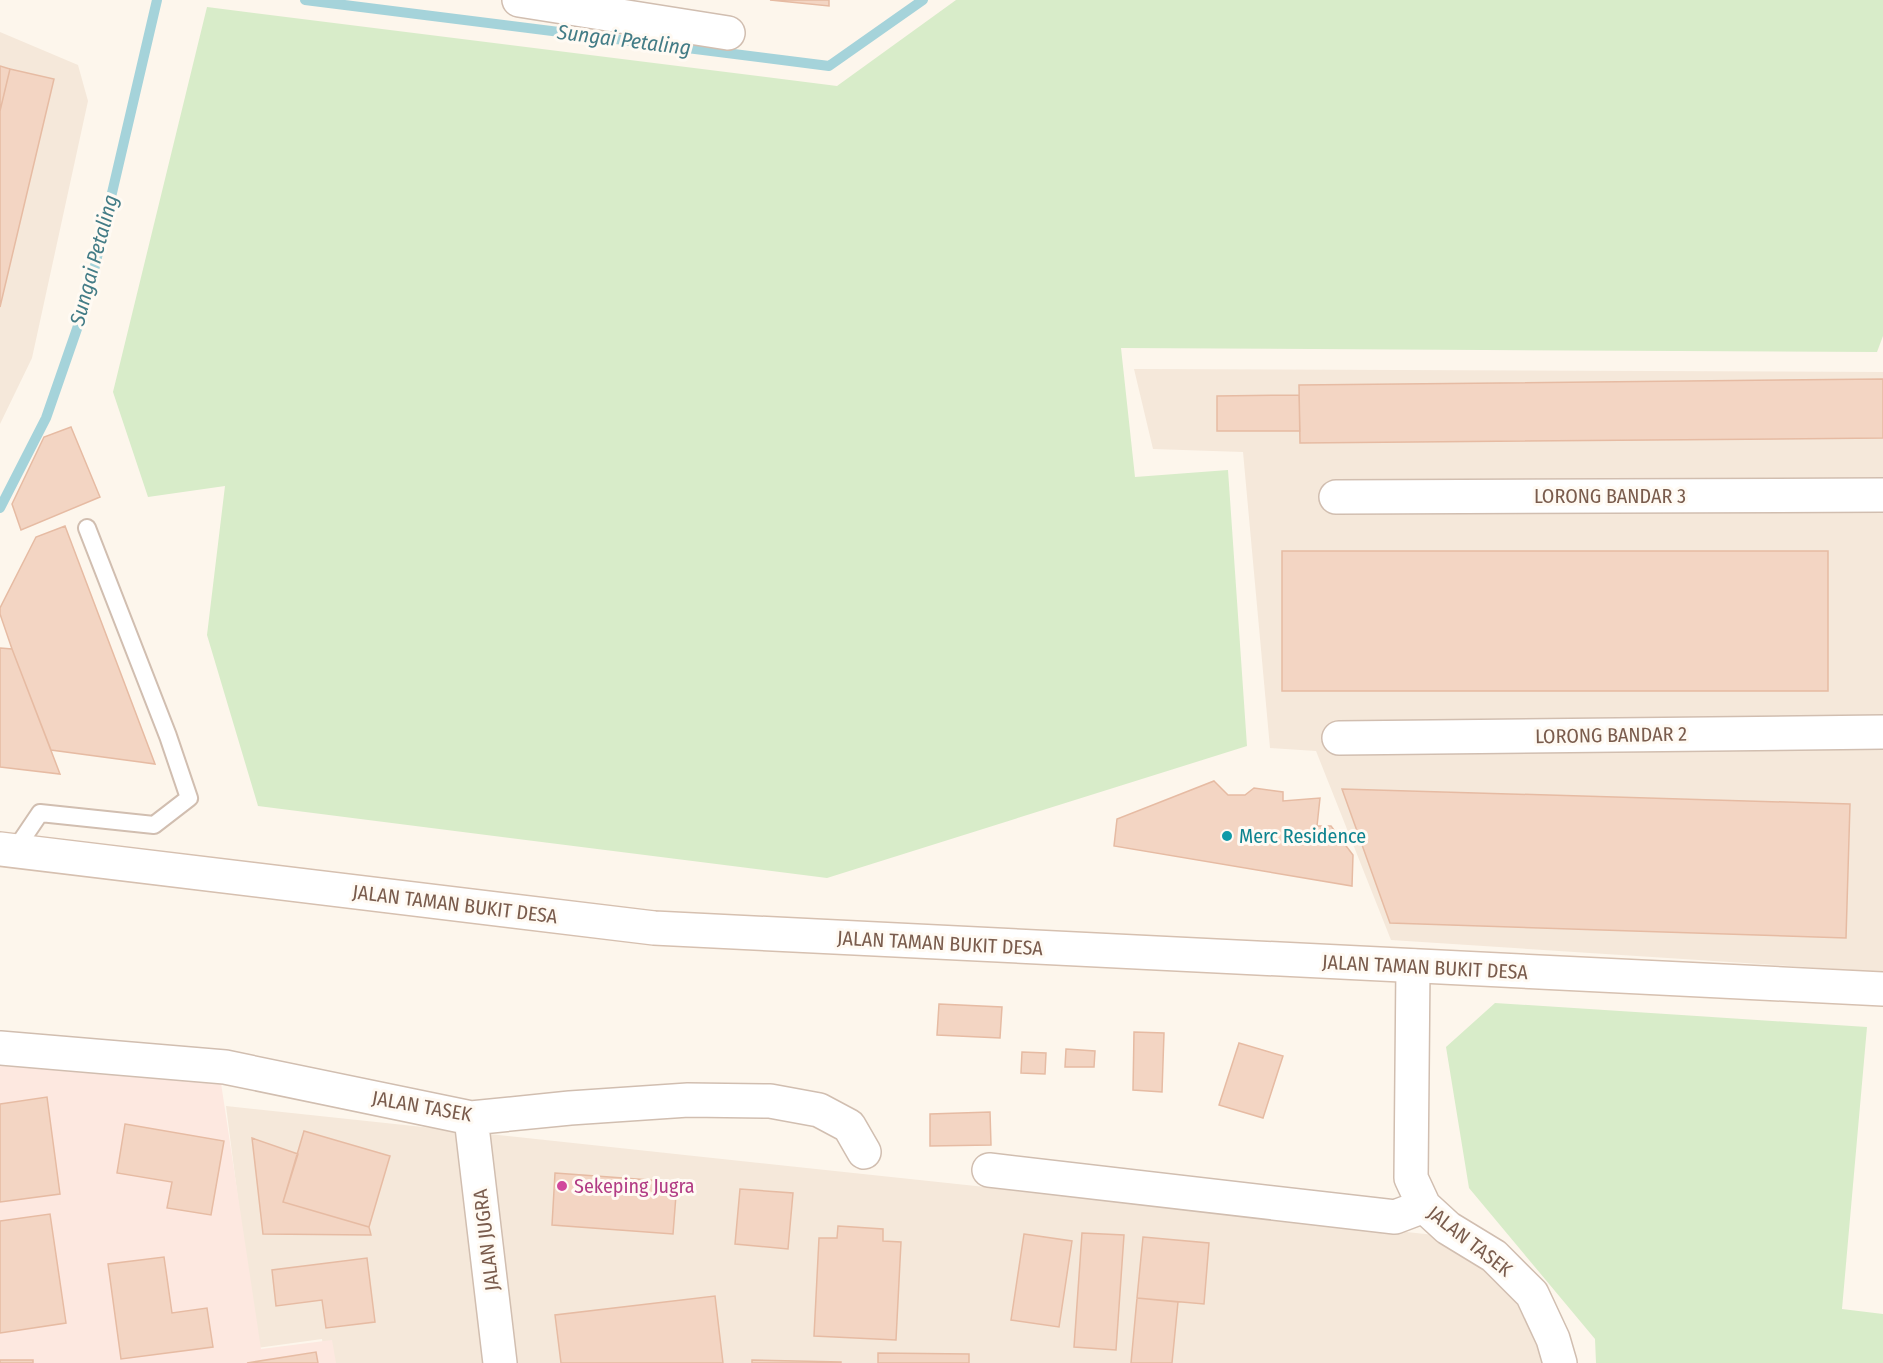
<svg xmlns="http://www.w3.org/2000/svg" width="1883" height="1363" font-family="'Fira Sans Condensed',sans-serif">
  <style>
    .residential { fill: #f5e8da }
    .commercial { fill: #fde8e0 }
    .green { fill: #d8ecc9 }
    .lines { fill: none; stroke-linecap: round; stroke-linejoin: round }
    .stream { stroke: #a5d3da; stroke-width: 10 }
    .building { fill: #f3d5c3; stroke: #e6bba3; stroke-width: 1.5 }
    .lane-casing { stroke: #d1beb0; stroke-width: 20 }
    .street-casing { stroke: #d1beb0; stroke-width: 36 }
    .secondary-casing { stroke: #d6c0b0; stroke-width: 36 }
    .lane { stroke: #fff; stroke-width: 16 }
    .street { stroke: #fff; stroke-width: 33 }
    .secondary { stroke: #fff; stroke-width: 33 }
    .culture-dot { fill: #0f9aa8; stroke: #fffaf3; stroke-width: 2 }
    .hotel-dot { fill: #d1479c; stroke: #fffaf3; stroke-width: 2 }
    .labels { text-anchor: middle; stroke-width: 6; stroke-linejoin: round; paint-order: stroke }
    .street-label { font-size: 20px; fill: #7a5c4d; stroke: #fffaf3 }
    .culture-label { font-size: 20px; fill: #0d838f; stroke: #fffaf3; text-anchor: start }
    .hotel-label { font-size: 20px; fill: #b23c85; stroke: #fffaf3; text-anchor: start }
    .water-label { font-size: 21px; font-style: italic; fill: #437c86; stroke: #fffaf3 }
  </style>
  <rect width="100%" height="100%" fill="#fdf6ec"/>
  <path class="residential" d="M 0,32 L 78,65 L 88,101 L 32,358 L 0,424 Z
    M 1134,369 L 1883,372 L 1883,972 L 1391,940 L 1316,751 L 1270,748 L 1243,452 L 1153,449 Z
    M 226,1106 L 1463,1238 L 1515,1284 L 1549,1363 L 325,1363 L 322,1339 L 257,1348 Z"/>
  <path class="commercial" d="M 0,1064 L 221,1083 L 261,1349 L 332,1340 L 336,1363 L 0,1363 Z"/>
  <path class="green" d="M 956,0 L 1883,0 L 1883,336 L 1877,352 L 1121,348 L 1135,477 L 1228,470 L 1247,746 L 827,878 L 258,806 L 207,635 L 225,486 L 148,497 L 113,392 L 207,7 L 837,86 Z
    M 1495,1003 L 1867,1027 L 1842,1309 L 1883,1314 L 1883,1363 L 1596,1363 L 1595,1339 L 1469,1188 L 1446,1047 Z"/>
  <g class="lines">
    <path class="stream" d="M 305,0 L 829,66 L 923,0
      M 0,508 L 46,418 L 87,300 L 157,0"/>
  </g>
  <path class="building" d="M 770,0 L 829,0 L 829,6 Z
    M 0,66 L 10,69 L 0,111 Z
    M 10,69 L 54,79 L 0,307 L 0,111 Z
    M 1883,379 L 1883,438 L 1300,443 L 1299,385 Z
    M 1299,395 L 1300,431 L 1217,431 L 1217,396 Z
    M 71,427 L 100,497 L 21,530 L 12,504 L 44,437 Z
    M 65,526 L 155,764 L 51,750 L 12,649 L 0,614 L 0,608 L 36,537 Z
    M 1282,551 L 1828,551 L 1828,691 L 1282,691 Z
    M 0,648 L 12,649 L 60,774 L 0,767 Z
    M 1214,781 L 1228,795 L 1245,795 L 1254,788 L 1283,792 L 1283,801 L 1320,798 L 1317,826 L 1331,826 L 1353,855 L 1352,886 L 1114,846 L 1117,819 Z
    M 1342,789 L 1850,804 L 1846,938 L 1390,923 Z
    M 939,1004 L 1002,1007 L 1000,1038 L 937,1035 Z
    M 1134,1032 L 1164,1033 L 1162,1092 L 1133,1090 Z
    M 1239,1043 L 1283,1056 L 1263,1118 L 1219,1105 Z
    M 1066,1049 L 1095,1051 L 1094,1067 L 1065,1067 Z
    M 1022,1052 L 1046,1053 L 1045,1074 L 1021,1073 Z
    M 47,1097 L 60,1194 L 0,1202 L 0,1104 Z
    M 990,1112 L 991,1145 L 930,1146 L 930,1114 Z
    M 125,1124 L 224,1141 L 211,1215 L 167,1208 L 172,1182 L 117,1173 Z
    M 304,1131 L 390,1156 L 369,1227 L 283,1202 Z
    M 252,1138 L 298,1154 L 283,1202 L 369,1227 L 371,1235 L 263,1234 Z
    M 555,1173 L 677,1182 L 673,1234 L 552,1225 Z
    M 740,1189 L 793,1193 L 788,1249 L 735,1244 Z
    M 50,1214 L 66,1323 L 0,1333 L 0,1221 Z
    M 838,1226 L 883,1229 L 883,1241 L 901,1242 L 896,1340 L 814,1336 L 819,1238 L 837,1238 Z
    M 1082,1233 L 1124,1235 L 1116,1350 L 1074,1347 Z
    M 1024,1234 L 1072,1241 L 1059,1327 L 1011,1320 Z
    M 1143,1237 L 1209,1243 L 1204,1304 L 1137,1298 Z
    M 164,1257 L 172,1313 L 207,1308 L 213,1347 L 121,1359 L 108,1264 Z
    M 367,1258 L 375,1322 L 326,1328 L 322,1300 L 276,1306 L 272,1270 Z
    M 715,1296 L 723,1363 L 561,1363 L 555,1315 Z
    M 1137,1298 L 1178,1302 L 1172,1363 L 1131,1363 Z
    M 316,1352 L 318,1363 L 247,1363 Z
    M 878,1353 L 969,1354 L 969,1363 L 878,1363 Z
    M 0,1360 L 33,1360 L 33,1363 L 0,1363 Z
    M 752,1360 L 841,1362 L 841,1363 L 752,1363 Z"/>
  <g class="lines">
    <g class="lane-casing">
      <path id="lane" d="M 15,850 L 40,813 L 154,825 L 189,798 L 168,736 L 87,528"/>
    </g>
    <g class="street-casing">
      <path id="street" d="M 519,0 L 728,33
        M 1336,497 L 1883,495
        M 1339,738 L 1883,732
        M 1413,966 L 1411,1178 L 1424,1206 L 1448,1228 L 1494,1256 L 1532,1294 L 1553,1339 L 1560,1363
        M 0,1048 L 225,1067 L 471,1118 L 570,1108 L 688,1100 L 770,1101 L 819,1110 L 849,1126 L 864,1152
        M 471,1118 L 500,1363
        M 989,1170 L 1395,1217 L 1424,1206"/>
    </g>
    <g class="secondary-casing">
      <path id="secondary" d="M 0,849 L 654,928 L 1883,989"/>
    </g>
    <use href="#lane" class="lane"/>
    <use href="#street" class="street"/>
    <use href="#secondary" class="secondary"/>
  </g>
  <circle class="culture-dot" cx="1227" cy="836" r="6"/>
  <circle class="hotel-dot" cx="562" cy="1186" r="6"/>
  <g class="labels">
    <g class="street-label">
      <text x="1610" y="503">LORONG BANDAR 3</text>
      <text transform="translate(1611 735) rotate(-1)" y="7">LORONG BANDAR 2</text>
      <text transform="translate(455 904) rotate(7)" y="7">JALAN TAMAN BUKIT DESA</text>
      <text transform="translate(940 943) rotate(3)" y="7">JALAN TAMAN BUKIT DESA</text>
      <text transform="translate(1425 967) rotate(3)" y="7">JALAN TAMAN BUKIT DESA</text>
      <text transform="translate(422 1106) rotate(10)" y="7">JALAN TASEK</text>
      <text transform="translate(486 1240) rotate(-97)" y="7">JALAN JUGRA</text>
      <text transform="translate(1470 1241) rotate(38)" y="7">JALAN TASEK</text>
    </g>
    <g class="culture-label">
      <text x="1239" y="843">Merc Residence</text>
    </g>
    <g class="hotel-label">
      <text x="574" y="1193">Sekeping Jugra</text>
    </g>
    <g class="water-label">
      <text transform="translate(624 40) rotate(7)" y="7">Sungai Petaling</text>
      <text transform="translate(94 260) rotate(-75)" y="7">Sungai Petaling</text>
    </g>
  </g>
</svg>
